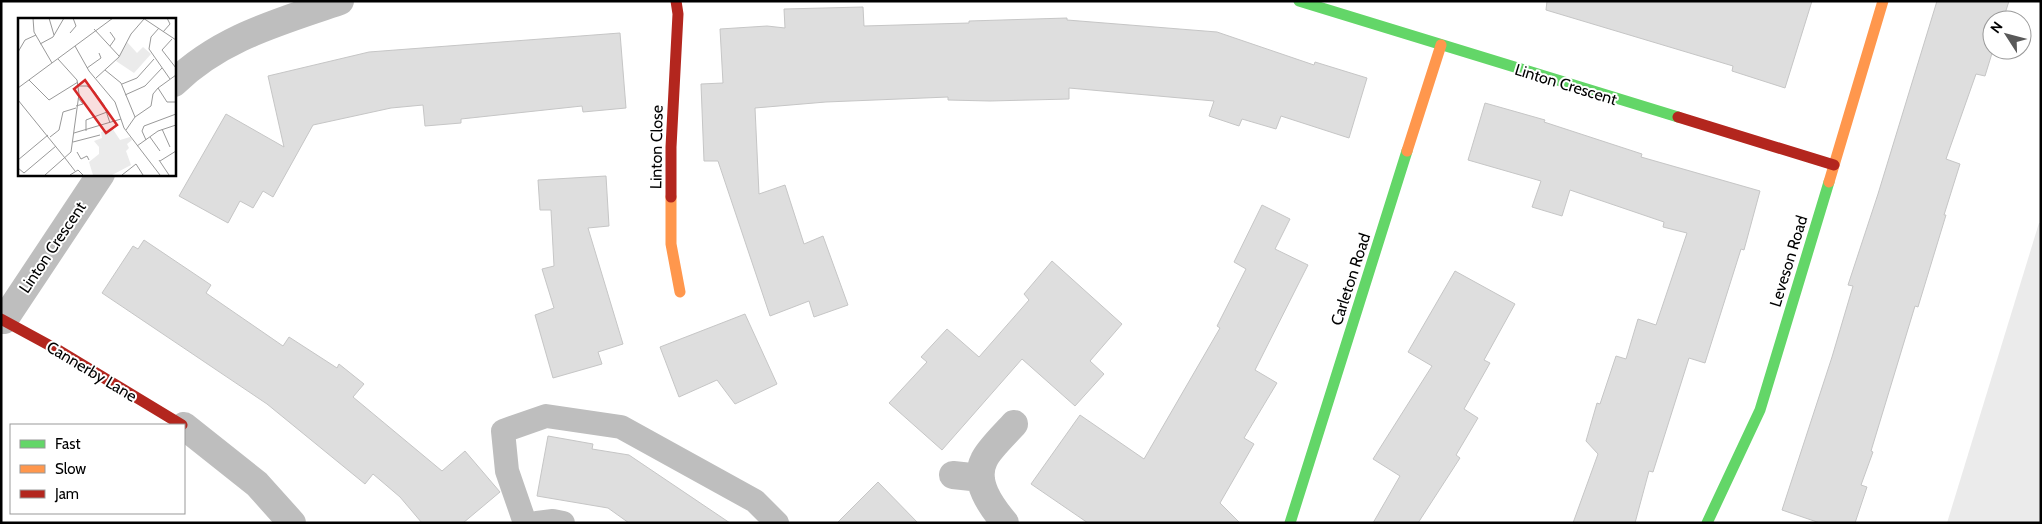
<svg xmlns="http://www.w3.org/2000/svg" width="2042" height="524" font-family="Cabin,sans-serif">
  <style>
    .green { fill: #ebebeb }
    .building { fill: #dedede; stroke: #c6c6c6 }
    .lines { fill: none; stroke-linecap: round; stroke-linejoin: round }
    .lane { stroke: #bebebe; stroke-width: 24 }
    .street { stroke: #bebebe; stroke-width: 28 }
    .fast { stroke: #63d668; stroke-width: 11 }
    .slow { stroke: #ff974d; stroke-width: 11 }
    .jam { stroke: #b3261e; stroke-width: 11 }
    .labels { text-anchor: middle; stroke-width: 4; stroke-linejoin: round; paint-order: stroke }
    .street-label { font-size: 16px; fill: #000; stroke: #fff }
    .inset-road { fill: none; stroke: #999; stroke-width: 1 }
    .view { fill: #d62828; fill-opacity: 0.15; stroke: #d62828; stroke-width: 2.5 }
    .inset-edge { fill: none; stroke: #000; stroke-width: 2.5 }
  </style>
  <rect width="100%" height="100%" fill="#fff"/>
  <path class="green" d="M 2039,223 L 2041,223 L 2041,523 L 1947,523 Z"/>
  <path class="building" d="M 1547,1 L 1812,1 L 1785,88 L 1732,71 L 1733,66 L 1546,10 Z
    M 1937,1 L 2009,1 L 2003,20 L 1992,20 L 1993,50 L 1985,76 L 1976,74 L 1946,159 L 1960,164 L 1944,215 L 1946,215 L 1918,307 L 1915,306 L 1871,451 L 1873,452 L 1861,485 L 1867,487 L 1855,523 L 1820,523 L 1782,510 L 1832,357 L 1853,286 L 1848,285 L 1878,194 Z
    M 863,7 L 864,26 L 969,23 L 969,21 L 1067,18 L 1067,20 L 1217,32 L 1314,65 L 1315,62 L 1367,78 L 1349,138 L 1281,116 L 1276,129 L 1242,119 L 1239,126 L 1209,116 L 1214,101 L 1069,88 L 1069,99 L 990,101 L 948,100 L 948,97 L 826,102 L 755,108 L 759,194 L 785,185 L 804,244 L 823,236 L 848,305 L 814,317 L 809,301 L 770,316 L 718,161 L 704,161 L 701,84 L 723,83 L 720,29 L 767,26 L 785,28 L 784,9 Z
    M 620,33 L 626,108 L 583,112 L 582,106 L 461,119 L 461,123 L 425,126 L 423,105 L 391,108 L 313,125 L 273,197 L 263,191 L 253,208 L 240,201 L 228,223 L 179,196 L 226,114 L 284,147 L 268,76 L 369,52 Z
    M 1485,103 L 1545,120 L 1544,122 L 1642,154 L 1641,157 L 1760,191 L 1744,250 L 1741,249 L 1705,363 L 1689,358 L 1653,472 L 1649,471 L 1635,523 L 1573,523 L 1598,454 L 1586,441 L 1597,403 L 1600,404 L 1616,356 L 1626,359 L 1638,319 L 1656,325 L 1687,233 L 1663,227 L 1664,222 L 1570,190 L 1562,216 L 1532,207 L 1541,181 L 1468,160 Z
    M 606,176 L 609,226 L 588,228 L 623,344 L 598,352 L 602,364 L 553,378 L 535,315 L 554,308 L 542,269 L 554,266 L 551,210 L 540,210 L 538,180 Z
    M 1262,205 L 1290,219 L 1275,249 L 1308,265 L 1255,370 L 1277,383 L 1244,438 L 1254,444 L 1220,503 L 1240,523 L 1088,523 L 1031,484 L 1080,415 L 1144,459 L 1220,328 L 1217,326 L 1246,269 L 1234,262 Z
    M 144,240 L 211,285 L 206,293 L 283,346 L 289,337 L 337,368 L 339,364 L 364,384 L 353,397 L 442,471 L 465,451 L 500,492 L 463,523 L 422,523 L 400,497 L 373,474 L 365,484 L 267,404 L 102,293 L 133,246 L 138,249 Z
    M 1052,261 L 1122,324 L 1090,361 L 1104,374 L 1075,406 L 1022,359 L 942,450 L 889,403 L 927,362 L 921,357 L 947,329 L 979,357 L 1029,300 L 1024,294 Z
    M 1455,271 L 1515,304 L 1484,360 L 1490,363 L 1464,409 L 1478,418 L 1456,455 L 1460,458 L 1418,523 L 1373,523 L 1400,476 L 1373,459 L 1432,366 L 1408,352 Z
    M 745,314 L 777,384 L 735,404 L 717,380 L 679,397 L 660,347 Z
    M 548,436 L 593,444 L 592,449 L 629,455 L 730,523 L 629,523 L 608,508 L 537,496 Z
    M 878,482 L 918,523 L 837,523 Z"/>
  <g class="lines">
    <path class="lane" d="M 525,523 L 507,471 L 503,431 L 546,416 L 621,427 L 755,501 L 777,523
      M 537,523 L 553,521 L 563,523"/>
    <path class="street" d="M 174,83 C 221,37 280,22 340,1
      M 4,320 L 101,174
      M 184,426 L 257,484 L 292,523
      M 953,475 L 981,478
      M 1005,523 C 991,506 973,482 984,460 C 988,450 1006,433 1014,424"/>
    <path class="fast" d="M 1299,1 L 1678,117
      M 1290,523 L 1407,151
      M 1707,523 L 1760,410 L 1829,182"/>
    <path class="slow" d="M 1407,151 L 1441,45
      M 1829,182 L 1883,1
      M 671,197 L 671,244 L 680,292"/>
    <path class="jam" d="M 1678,117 L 1834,165
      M 671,197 L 671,147 L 678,14 L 676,1
      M 1,319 L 58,350 L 182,425"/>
  </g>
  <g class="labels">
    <g class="street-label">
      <text transform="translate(1566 84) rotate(17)" y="6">Linton Crescent</text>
      <text transform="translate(656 147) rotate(-89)" y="6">Linton Close</text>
      <text transform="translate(52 247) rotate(-56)" y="6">Linton Crescent</text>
      <text transform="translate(1788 261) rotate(-73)" y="6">Leveson Road</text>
      <text transform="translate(1350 279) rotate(-72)" y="6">Carleton Road</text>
      <text transform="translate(92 371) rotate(31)" y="6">Cannerby Lane</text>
    </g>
  </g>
  <g transform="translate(18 18)">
    <rect width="158" height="158" fill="#fff"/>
    <path d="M 109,24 L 119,35 L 125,29 L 133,36 L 116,55 L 98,43 ZM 94,110 L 102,122 L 112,119 L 114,122 L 109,126 L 111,130 L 108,133 L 113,147 L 94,157 L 75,157 L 71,144 L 81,136 L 81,129 L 76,123 L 84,120 L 83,114 Z" fill="#ebebeb"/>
    <path class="inset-road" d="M 15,0 L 16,14 L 34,45M 31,0 L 36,17M 125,0 L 158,22M 141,10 L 133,19 L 131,31 L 152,61M 76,11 L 101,38M 92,14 L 97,21 L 92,28M 145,14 L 152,6 L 149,0M 52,15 L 58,8 L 55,0M 154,21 L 144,32 L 158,50M 22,26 L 35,19 L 46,0M 57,28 L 71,53 L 97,84 L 106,110 L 142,157M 0,34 L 7,22 L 18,17M 69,50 L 83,40 L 81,35M 87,52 L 103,65 L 117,99M 78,60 L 101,39 L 113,16 L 126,1M 11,62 L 31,82 L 60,64M 104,66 L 119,60 L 136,41M 60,68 L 69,68 L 76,73 L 86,87 L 92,105M 0,70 L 95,0M 140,70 L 149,84 L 158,84M 107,77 L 127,68 L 144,50M 0,82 L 47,140M 58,88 L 65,86 L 60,80M 144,111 L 152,129M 108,112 L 117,99 L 133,88 L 135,76 L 140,70 L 158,57M 68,113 L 68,102 L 89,94M 56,115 L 103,101M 32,119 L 41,112 L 45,94 L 58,90M 132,119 L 142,133M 128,122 L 124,113 L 126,108 L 158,96M 55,124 L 82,117M 119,128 L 140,113 L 158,107M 59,134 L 63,141 L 69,138 L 71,142M 47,140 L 57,153M 0,142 L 30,117M 141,142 L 151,157M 142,143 L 158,133M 0,150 L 6,155 L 38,128M 27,157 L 53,134 L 61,76 L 59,62 L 40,41M 52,157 L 60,152 L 65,157M 104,157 L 118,146 L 125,157"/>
    <path class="view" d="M 67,62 L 99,107 L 88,115 L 56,71 Z"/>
    <rect width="158" height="158" class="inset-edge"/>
  </g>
  <rect width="2042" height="524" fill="none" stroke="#000000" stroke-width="5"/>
  <rect x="10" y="424" width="175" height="90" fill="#ffffff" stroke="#999999"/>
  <rect x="20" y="440" width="25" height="8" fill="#63d668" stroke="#999999"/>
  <text x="55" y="449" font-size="15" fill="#000000">Fast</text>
  <rect x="20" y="465" width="25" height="8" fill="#ff974d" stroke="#999999"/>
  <text x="55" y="474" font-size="15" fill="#000000">Slow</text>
  <rect x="20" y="490" width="25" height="8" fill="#b3261e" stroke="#999999"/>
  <text x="55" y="499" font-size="15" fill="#000000">Jam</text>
  <g transform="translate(2007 35) rotate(306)"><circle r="24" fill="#ffffff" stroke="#999999"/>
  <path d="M0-4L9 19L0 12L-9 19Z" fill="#595959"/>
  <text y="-8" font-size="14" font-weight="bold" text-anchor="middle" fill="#000000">N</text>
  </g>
</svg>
